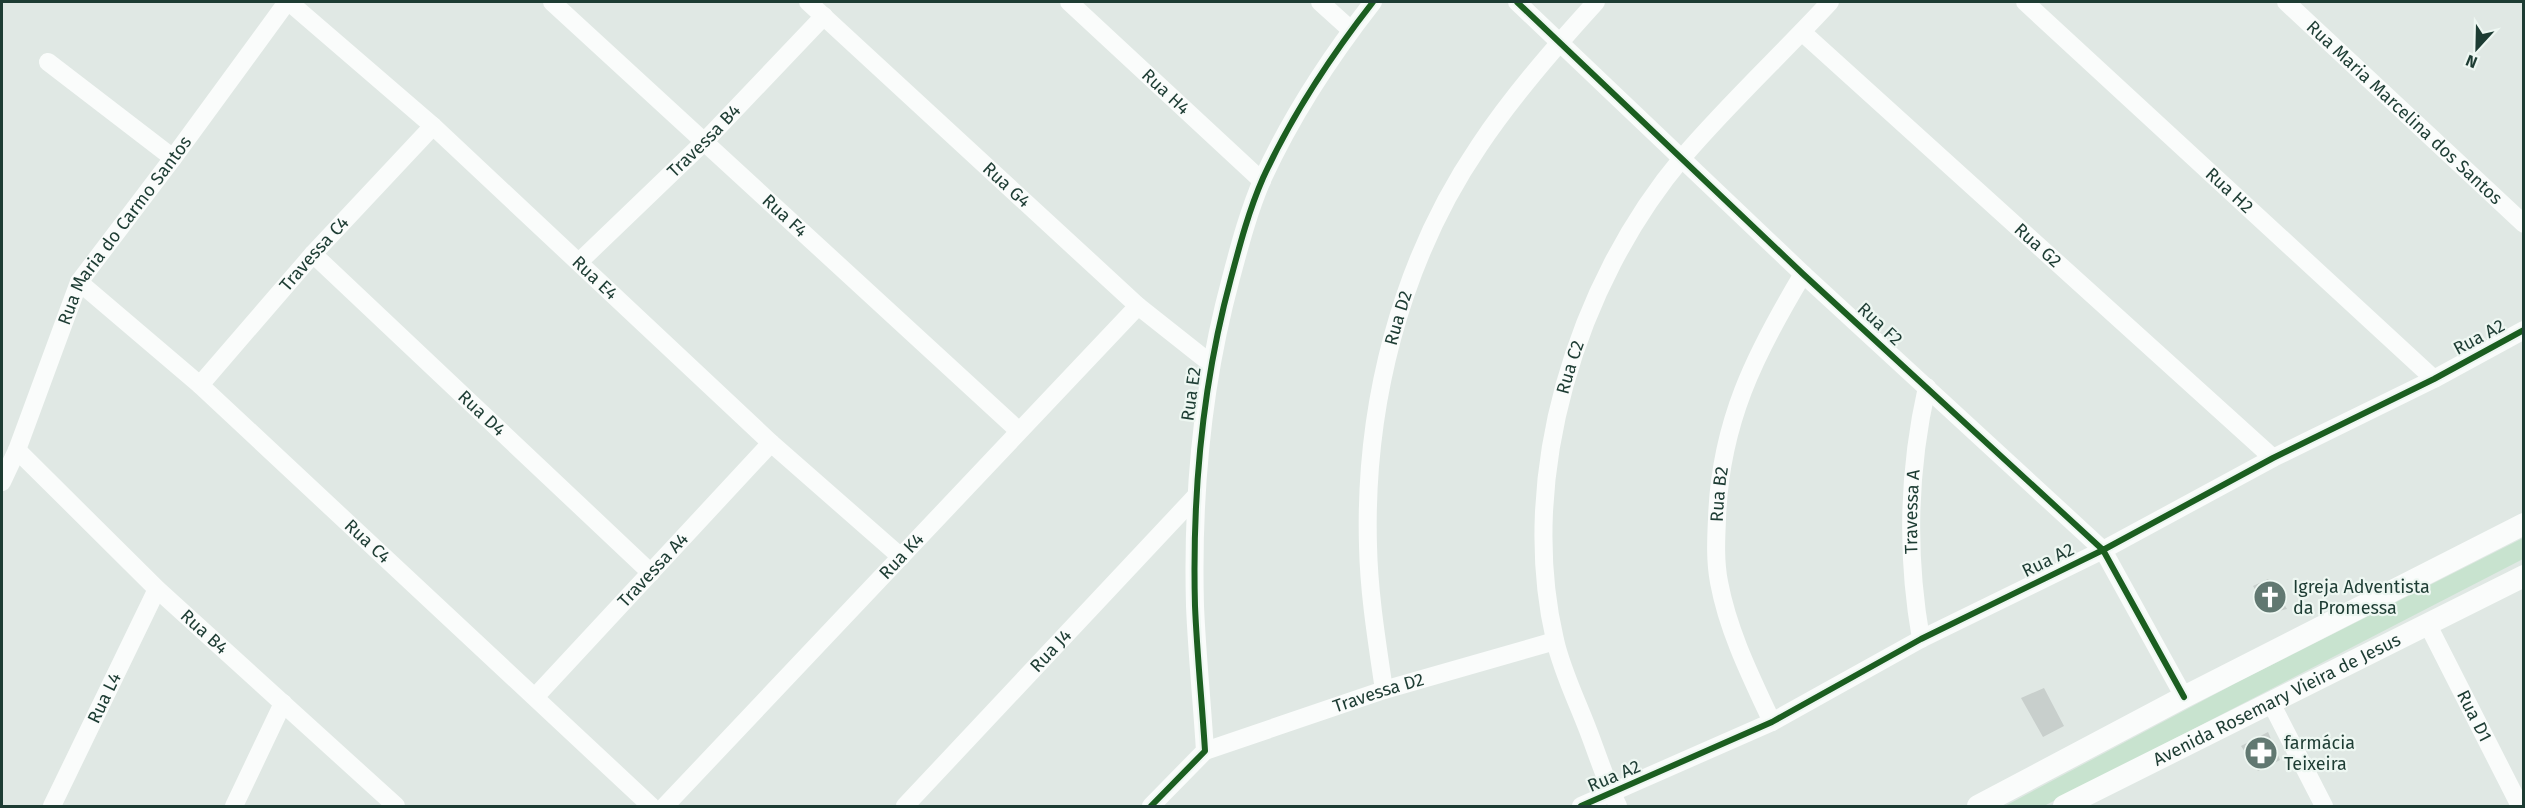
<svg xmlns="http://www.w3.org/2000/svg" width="2525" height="808" font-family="'Fira Sans',sans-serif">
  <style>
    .green { fill: #c8e3cf }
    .building { fill: #c8cfcc }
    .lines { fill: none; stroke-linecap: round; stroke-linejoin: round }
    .minor { stroke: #fafcfb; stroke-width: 18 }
    .tertiary { stroke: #fafcfb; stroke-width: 22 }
    .cycleway-casing { stroke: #eef7f2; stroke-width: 10 }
    .cycleway { stroke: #1b5e20; stroke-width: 6 }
    .labels { text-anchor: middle; stroke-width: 4.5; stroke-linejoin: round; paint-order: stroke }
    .street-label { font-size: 18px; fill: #1d3c33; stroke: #eef7f2 }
    .poi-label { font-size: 18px; fill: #1d3c33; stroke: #eef7f2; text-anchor: start }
  </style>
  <rect width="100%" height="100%" fill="#e0e8e4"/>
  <path class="green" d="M 2523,538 L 2523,559 L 2044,806 L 2005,806 L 2236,683 Z"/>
  <path class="building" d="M 2268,579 L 2287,609 L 2270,613 L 2253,586 Z
    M 2044,688 L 2064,726 L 2043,737 L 2021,698 Z
    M 2268,732 L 2280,760 L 2258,771 L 2241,746 Z"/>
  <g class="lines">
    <g class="minor">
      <path id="s1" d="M 289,2 L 433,126 L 771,443 L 901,557"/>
      <path id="s2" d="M 552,2 L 1019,431"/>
      <path id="s3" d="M 808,2 L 1138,306 L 1210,363"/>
      <path id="s4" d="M 1069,2 L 1262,181"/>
      <path d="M 1320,2 L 1351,30"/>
      <path d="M 1517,2 L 1803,274 L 2103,550 L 2184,697"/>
      <path id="s5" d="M 2025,2 L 2434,379"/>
      <path id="s6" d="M 2286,2 L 2524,224"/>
      <path id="s7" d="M 1802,32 L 2273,458"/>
      <path d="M 48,62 L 173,158"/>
      <path id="s8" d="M 313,254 L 651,573"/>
      <path id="s9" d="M 579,262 L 705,141 L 824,16"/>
      <path id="s10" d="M 79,282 L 200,385 L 651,806"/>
      <path id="s11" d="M 200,385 L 313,254 L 433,126"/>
      <path id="s12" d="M 17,450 L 157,589 L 396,806"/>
      <path id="s13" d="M 2,482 L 17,450 L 79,282 L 173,158 L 287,2"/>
      <path id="s14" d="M 2428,625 L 2520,806"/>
      <path id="s15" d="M 1921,639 C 1906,554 1908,471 1927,387"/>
      <path id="s16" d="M 1384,690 C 1377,642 1369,594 1368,546 C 1364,407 1400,262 1479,146 C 1513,95 1555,47 1596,2"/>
      <path id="s17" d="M 536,696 L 771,443"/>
      <path d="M 2271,703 L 2324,806"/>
      <path id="s18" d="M 1772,722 C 1751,677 1728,631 1719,582 C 1715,561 1716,540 1717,519 C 1720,423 1755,354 1803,274"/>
      <path id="s19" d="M 1205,751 L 1384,690 L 1555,641"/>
      <path id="s20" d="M 52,806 L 157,589"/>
      <path d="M 234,806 L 283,703"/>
      <path id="s21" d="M 665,806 L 1138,306"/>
      <path id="s22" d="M 905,806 L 1196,496"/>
      <path d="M 1151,806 L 1205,751 C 1202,702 1197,654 1195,606 C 1192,494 1202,385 1231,278 C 1240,244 1249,210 1263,178 C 1292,115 1330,57 1373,2"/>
      <path d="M 1581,806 L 1772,722 L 1921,639 L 2103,550 L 2273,458 L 2434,379 L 2524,330"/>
      <path id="s23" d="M 1618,806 C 1606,782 1598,756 1588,730 C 1577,701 1562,671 1555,640 C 1517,477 1576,284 1683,157 C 1729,103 1782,54 1830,2"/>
    </g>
    <g class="tertiary">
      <path d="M 1978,806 L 2184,697 L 2524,524"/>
      <path id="s24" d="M 2064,806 L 2524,576"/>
    </g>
    <g class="cycleway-casing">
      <path id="cycleway" d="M 1517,2 L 1803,274 L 2103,550 L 2184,697
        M 1151,806 L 1205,751 C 1202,702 1197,654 1195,606 C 1192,494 1202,385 1231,278 C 1240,244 1249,210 1263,178 C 1292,115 1330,57 1373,2
        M 1581,806 L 1772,722 L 1921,639 L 2103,550 L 2273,458 L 2434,379 L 2524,330"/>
    </g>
    <use href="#cycleway" class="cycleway"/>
  </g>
  <defs>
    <g id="church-disc" transform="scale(1.725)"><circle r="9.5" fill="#617871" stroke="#eef7f2"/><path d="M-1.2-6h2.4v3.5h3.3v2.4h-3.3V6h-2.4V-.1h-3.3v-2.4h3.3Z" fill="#fff"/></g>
    <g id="pharmacy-disc" transform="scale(1.725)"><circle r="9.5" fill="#617871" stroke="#eef7f2"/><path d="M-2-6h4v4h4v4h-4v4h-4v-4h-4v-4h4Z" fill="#fff"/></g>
  </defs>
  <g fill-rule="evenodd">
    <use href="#church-disc" x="2270" y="597"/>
    <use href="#pharmacy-disc" x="2261" y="753"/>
  </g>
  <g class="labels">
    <g class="street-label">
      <text dy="6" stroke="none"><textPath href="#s4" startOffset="132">Rua H4</textPath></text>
      <text dy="6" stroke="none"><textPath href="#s6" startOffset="162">Rua Maria Marcelina dos Santos</textPath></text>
      <text dy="6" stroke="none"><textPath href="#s9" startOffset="174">Travessa B4</textPath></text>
      <text dy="6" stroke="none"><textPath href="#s3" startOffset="270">Rua G4</textPath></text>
      <text dy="6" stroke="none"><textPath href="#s5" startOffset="278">Rua H2</textPath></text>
      <text dy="6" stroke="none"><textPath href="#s2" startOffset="316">Rua F4</textPath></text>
      <text dy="6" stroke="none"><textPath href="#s13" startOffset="282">Rua Maria do Carmo Santos</textPath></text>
      <text dy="6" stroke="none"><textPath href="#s7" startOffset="318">Rua G2</textPath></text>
      <text dy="6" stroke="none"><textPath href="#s11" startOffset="174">Travessa C4</textPath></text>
      <text dy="6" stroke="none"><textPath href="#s1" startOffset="412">Rua E4</textPath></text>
      <text dy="6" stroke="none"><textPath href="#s16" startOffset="376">Rua D2</textPath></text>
      <text transform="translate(1880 324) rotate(43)" y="6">Rua F2</text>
      <text transform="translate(2479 337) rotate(-28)" y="6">Rua A2</text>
      <text dy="6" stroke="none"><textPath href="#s23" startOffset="454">Rua C2</textPath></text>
      <text transform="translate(1191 394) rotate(-82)" y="6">Rua E2</text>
      <text dy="6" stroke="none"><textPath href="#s8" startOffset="232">Rua D4</textPath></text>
      <text dy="6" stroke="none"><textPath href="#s18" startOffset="238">Rua B2</textPath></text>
      <text dy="6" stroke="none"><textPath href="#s15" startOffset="128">Travessa A</textPath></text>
      <text dy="6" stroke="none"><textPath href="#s10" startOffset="388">Rua C4</textPath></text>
      <text dy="6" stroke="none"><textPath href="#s21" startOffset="344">Rua K4</textPath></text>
      <text transform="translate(2048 560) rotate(-26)" y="6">Rua A2</text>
      <text dy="6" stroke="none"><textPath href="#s17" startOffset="172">Travessa A4</textPath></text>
      <text dy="6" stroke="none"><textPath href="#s12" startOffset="261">Rua B4</textPath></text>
      <text dy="6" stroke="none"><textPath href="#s22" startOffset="213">Rua J4</textPath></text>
      <text dy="6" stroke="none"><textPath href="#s19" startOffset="183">Travessa D2</textPath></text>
      <text dy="6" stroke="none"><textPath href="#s20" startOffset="120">Rua L4</textPath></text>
      <text dy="6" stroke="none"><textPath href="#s24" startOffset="238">Avenida Rosemary Vieira de Jesus</textPath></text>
      <text dy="6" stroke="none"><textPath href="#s14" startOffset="102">Rua D1</textPath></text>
      <text transform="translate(1614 776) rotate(-23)" y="6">Rua A2</text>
    </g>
    <g class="poi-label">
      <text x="2293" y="593">Igreja Adventista<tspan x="2293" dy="21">da Promessa</tspan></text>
      <text x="2284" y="749">farmácia<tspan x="2284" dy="21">Teixeira</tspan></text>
    </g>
  </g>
  <rect width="2525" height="808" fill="none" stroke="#1d3c33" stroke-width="6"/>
  <g transform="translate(2477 48) rotate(202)" stroke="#eef7f2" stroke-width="4.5" paint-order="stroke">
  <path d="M0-4.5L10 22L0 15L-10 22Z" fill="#1d3c33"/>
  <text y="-9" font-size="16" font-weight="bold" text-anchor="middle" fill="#1d3c33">N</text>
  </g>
</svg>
